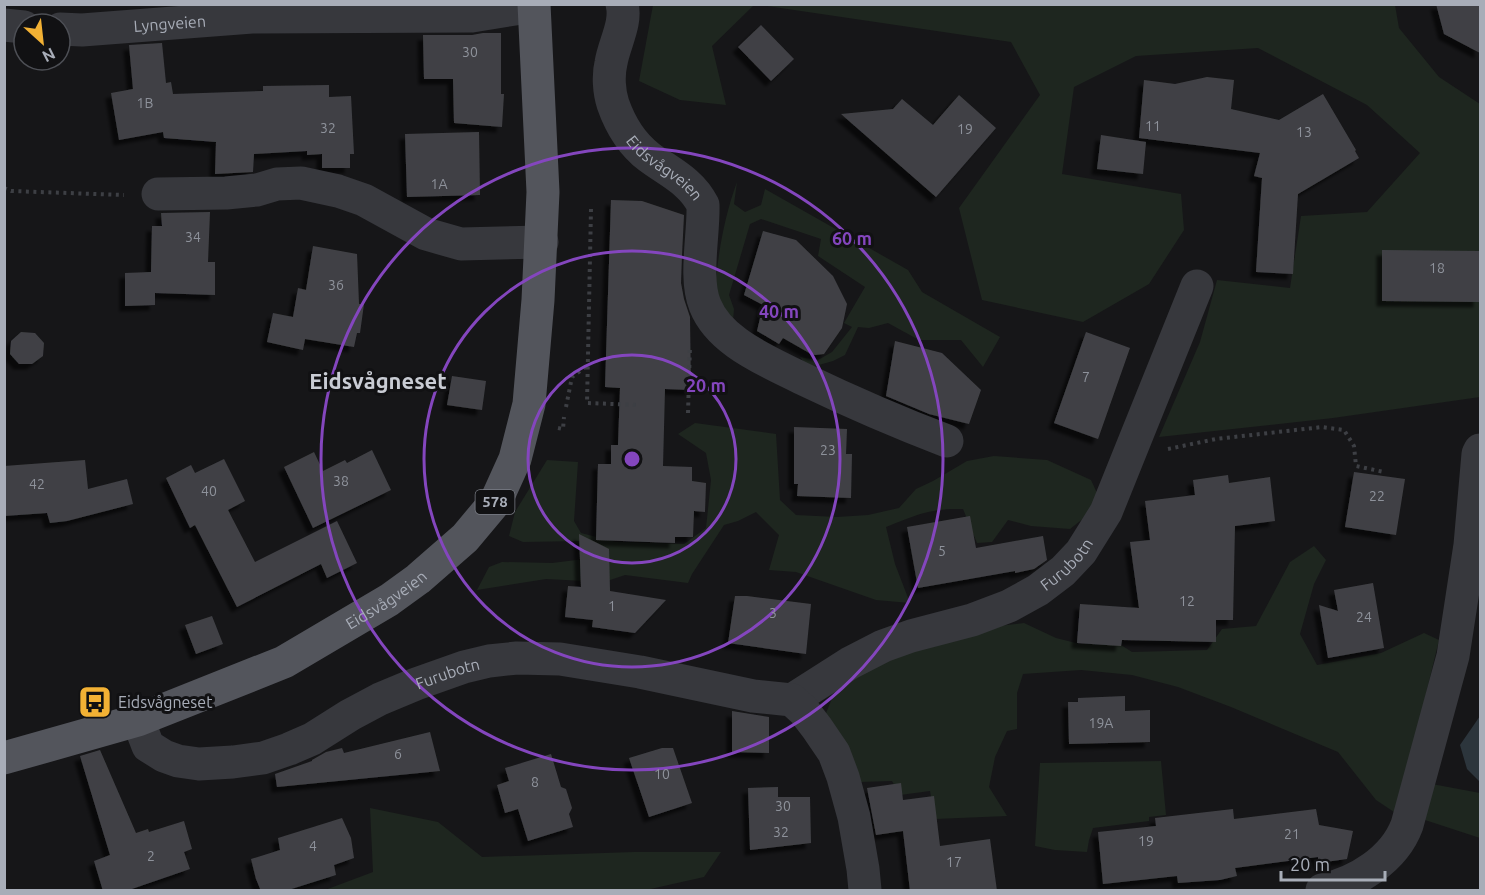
<svg xmlns="http://www.w3.org/2000/svg" width="1485" height="895" font-family="Ubuntu,sans-serif">
  <style>
    .green { fill: #1e261f }
    .water { fill: #2c353c }
    .building { fill: #404145; filter: url(#shadow) }
    .lines { fill: none; stroke-linecap: round; stroke-linejoin: round }
    .path { stroke: #3d3f44; stroke-width: 4; stroke-dasharray: 3 4.5; stroke-linecap: butt }
    .minor { stroke: #37383d; stroke-width: 33 }
    .major { stroke: #53555c; stroke-width: 33 }
    .ring { fill: none; stroke: #8446be; stroke-width: 3 }
    .labels { text-anchor: middle; stroke-width: 6; stroke-linejoin: round; paint-order: stroke }
    .number-label { font-size: 14px; fill: #8e929b }
    .shield { fill: #111113; stroke: #7b7e86; stroke-width: 1.5 }
    .shield-label { font-size: 15px; font-weight: bold; fill: #a8adb8 }
    .street-label { font-size: 16px; fill: #a8adb8; stroke: #111113 }
    .poi-label { font-size: 16px; fill: #a8adb8; stroke: #111113; text-anchor: start }
    .district-label { font-size: 22px; font-weight: bold; fill: #c9ccd4; stroke: #111113 }
    .centre { fill: #8446be; stroke: #111113; stroke-width: 3 }
    .ring-label { font-size: 18px; text-anchor: middle; font-weight: bold; fill: #8446be; stroke: #111113; stroke-width: 6; stroke-linejoin: round; paint-order: stroke }
  </style>
  <defs>
    <filter id="shadow"><feDropShadow dx="-5.5" dy="5.5" stdDeviation="1.5" flood-color="#0009"/></filter>
  </defs>
  <rect width="100%" height="100%" fill="#161618"/>
  <path class="green" d="M 653,5 L 754,5 L 712,46 L 726,105 L 680,100 L 639,81 Z
    M 760,5 L 1395,5 L 1399,28 L 1439,77 L 1480,104 L 1480,397 L 1333,418 L 1159,437 L 1200,342 L 1217,280 L 1290,288 L 1301,216 L 1367,212 L 1420,153 L 1367,105 L 1258,48 L 1136,56 L 1074,87 L 1062,174 L 1181,194 L 1184,230 L 1149,284 L 1083,322 L 982,300 L 959,208 L 1040,95 L 1011,42 Z
    M 737,182 L 734,204 L 745,212 L 761,205 L 765,189 L 908,270 L 922,292 L 1000,337 L 983,367 L 961,340 L 919,340 L 888,323 L 869,328 L 858,327 L 845,355 L 833,361 L 808,368 L 800,357 L 818,360 L 832,352 L 852,327 L 844,323 L 865,287 L 818,256 L 821,239 L 761,219 L 750,224 L 729,295 L 734,309 L 733,321 L 714,301 C 717,260 723,220 737,182 Z
    M 695,423 L 776,434 L 780,500 L 796,515 L 837,517 L 868,515 L 899,508 L 916,489 L 933,481 L 967,461 L 994,456 L 1047,460 L 1091,480 L 1097,493 L 1094,510 L 1070,529 L 1031,526 L 1008,520 L 992,542 L 977,543 L 963,509 C 930,508 916,515 886,527 L 895,564 L 910,603 L 876,600 L 796,572 L 769,570 L 779,535 L 756,512 L 738,521 L 724,525 L 692,574 L 688,583 L 625,575 L 604,582 L 546,579 L 477,590 L 489,567 L 502,562 L 552,563 L 592,558 L 609,550 L 580,541 L 523,542 L 509,536 L 515,512 L 547,460 L 578,462 L 574,521 L 581,533 L 616,542 L 684,544 L 706,528 L 711,480 L 706,453 L 678,434 Z
    M 1314,546 L 1326,560 L 1314,584 L 1300,634 L 1317,665 L 1381,653 L 1424,633 L 1439,640 L 1397,814 L 1376,800 L 1338,752 L 1231,707 L 1178,687 L 1132,675 L 1081,670 L 1023,674 L 1017,693 L 1017,729 L 1007,731 L 995,757 L 989,787 L 1007,816 L 935,819 L 930,791 L 900,795 L 892,781 L 860,782 L 824,718 L 835,691 L 892,656 L 990,627 L 1024,623 L 1056,638 L 1080,644 L 1121,645 L 1132,652 L 1207,650 L 1222,629 L 1256,626 L 1290,562 Z
    M 1161,761 L 1166,815 L 1149,817 L 1149,821 L 1093,828 L 1089,840 L 1087,852 L 1055,850 L 1035,846 L 1040,763 Z
    M 1432,784 L 1480,793 L 1480,838 L 1425,820 Z
    M 370,808 L 438,822 L 482,857 L 634,852 L 721,852 L 704,877 L 646,890 L 325,890 L 373,872 Z"/>
  <path class="water" d="M 1480,716 L 1480,782 L 1467,769 L 1460,745 Z"/>
  <path class="building" d="M 1436,4 L 1480,4 L 1480,53 L 1444,34 Z
    M 761,25 L 794,59 L 771,81 L 738,47 Z
    M 483,33 L 501,33 L 501,94 L 504,94 L 502,127 L 454,123 L 453,79 L 424,79 L 423,35 L 472,35 Z
    M 162,43 L 166,83 L 171,82 L 173,94 L 263,91 L 263,86 L 329,85 L 329,97 L 351,96 L 354,154 L 350,154 L 350,168 L 322,168 L 322,154 L 307,155 L 307,151 L 254,154 L 253,172 L 215,174 L 216,142 L 164,138 L 163,132 L 119,140 L 111,93 L 133,89 L 129,45 Z
    M 1207,77 L 1234,80 L 1231,109 L 1279,120 L 1323,94 L 1356,150 L 1355,151 L 1359,158 L 1298,194 L 1293,274 L 1256,272 L 1262,178 L 1254,176 L 1260,153 L 1139,138 L 1144,80 L 1175,84 Z
    M 959,95 L 996,128 L 936,197 L 841,114 L 893,109 L 902,99 L 933,125 Z
    M 479,132 L 480,195 L 407,197 L 405,134 Z
    M 1101,135 L 1146,142 L 1143,174 L 1097,169 Z
    M 611,200 L 642,201 L 684,215 L 682,255 L 681,283 L 684,299 L 690,317 L 691,390 L 665,389 L 663,466 L 692,467 L 692,481 L 706,483 L 705,512 L 694,511 L 693,537 L 675,537 L 675,543 L 596,540 L 598,464 L 611,464 L 611,445 L 618,445 L 620,388 L 605,387 Z
    M 210,212 L 208,262 L 215,262 L 215,295 L 155,293 L 155,305 L 125,306 L 125,273 L 151,272 L 152,226 L 162,226 L 161,213 Z
    M 763,231 L 796,240 L 833,276 L 847,304 L 842,328 L 824,354 L 815,355 L 811,354 L 783,338 L 779,344 L 757,331 L 763,305 L 744,295 Z
    M 313,246 L 357,254 L 359,304 L 364,304 L 360,333 L 357,333 L 354,347 L 305,339 L 303,350 L 267,342 L 273,313 L 293,317 L 298,288 L 306,290 Z
    M 1382,250 L 1479,251 L 1479,302 L 1382,301 Z
    M 21,332 L 35,333 L 44,343 L 43,356 L 32,364 L 19,364 L 10,354 L 11,341 Z
    M 1086,332 L 1130,348 L 1098,439 L 1054,423 Z
    M 895,341 L 942,353 L 981,390 L 969,424 L 929,414 L 886,396 Z
    M 452,376 L 486,381 L 482,410 L 447,405 Z
    M 794,427 L 847,429 L 846,454 L 852,454 L 851,498 L 797,496 L 798,484 L 794,484 Z
    M 372,450 L 391,490 L 313,528 L 284,467 L 314,452 L 323,471 L 345,460 L 347,463 Z
    M 224,459 L 245,501 L 228,510 L 255,562 L 337,521 L 357,563 L 327,578 L 321,564 L 237,607 L 195,525 L 190,528 L 166,478 L 191,465 L 195,473 Z
    M 85,460 L 88,489 L 127,479 L 133,504 L 67,521 L 50,523 L 47,513 L 4,516 L 4,466 Z
    M 1354,472 L 1405,479 L 1396,535 L 1345,527 Z
    M 1228,475 L 1229,483 L 1270,477 L 1275,521 L 1235,526 L 1233,620 L 1216,620 L 1216,642 L 1122,640 L 1121,646 L 1077,643 L 1080,604 L 1139,608 L 1130,542 L 1150,540 L 1145,501 L 1195,495 L 1193,480 Z
    M 970,516 L 976,548 L 1043,536 L 1047,560 L 1034,569 L 1015,573 L 1015,571 L 918,588 L 907,527 Z
    M 579,534 L 609,549 L 610,591 L 666,600 L 635,633 L 592,627 L 593,620 L 565,617 L 568,586 L 581,587 Z
    M 1373,583 L 1384,648 L 1328,658 L 1319,605 L 1338,611 L 1334,590 Z
    M 735,596 L 747,596 L 811,604 L 806,654 L 728,643 Z
    M 212,616 L 223,644 L 196,654 L 185,625 Z
    M 1125,696 L 1125,711 L 1150,710 L 1150,742 L 1069,744 L 1068,702 L 1078,702 L 1078,698 Z
    M 732,711 L 769,717 L 769,753 L 732,752 Z
    M 430,732 L 440,771 L 277,787 L 275,774 L 312,761 L 312,760 L 326,752 L 342,748 L 344,753 Z
    M 662,748 L 673,748 L 692,803 L 649,817 L 629,758 Z
    M 100,750 L 136,833 L 148,829 L 149,832 L 184,821 L 192,849 L 184,852 L 190,869 L 126,891 L 103,891 L 94,861 L 110,855 L 80,756 Z
    M 551,754 L 561,787 L 566,789 L 572,808 L 569,814 L 573,827 L 528,841 L 518,809 L 505,813 L 497,785 L 509,781 L 505,768 Z
    M 901,783 L 903,800 L 934,796 L 940,846 L 990,839 L 997,891 L 910,891 L 903,831 L 876,835 L 867,788 Z
    M 778,787 L 778,797 L 810,797 L 811,843 L 750,850 L 748,788 Z
    M 1233,809 L 1234,819 L 1316,809 L 1319,825 L 1353,831 L 1347,859 L 1318,863 L 1318,857 L 1235,868 L 1237,876 L 1220,880 L 1178,883 L 1177,876 L 1103,884 L 1098,832 L 1156,826 L 1155,818 Z
    M 342,818 L 351,838 L 354,858 L 334,865 L 336,875 L 285,891 L 261,891 L 256,879 L 251,859 L 280,850 L 278,838 Z"/>
  <g class="lines">
    <path class="path" d="M 4,188 L 11,191 L 124,195
      M 591,209 L 587,403 L 640,405
      M 566,407 L 572,377 L 588,365
      M 688,413 L 690,346
      M 558,428 L 563,429 L 564,417
      M 1168,449 L 1216,439 L 1322,427 L 1344,430 L 1354,446 L 1356,466 L 1384,472"/>
    <g class="minor">
      <path id="s1" d="M 622,4 C 627,23 614,44 611,63 C 608,75 609,92 613,104 C 620,124 632,144 649,157 C 669,172 691,181 703,205 C 704,234 694,278 705,305 C 711,320 723,333 737,343 C 756,357 779,367 801,378 C 849,401 897,422 947,441"/>
      <path d="M 4,25 L 24,27"/>
      <path id="s2" d="M 60,29 L 82,30 L 252,17 L 472,16 L 515,9 L 528,4"/>
      <path d="M 158,194 L 226,193 L 257,190 L 277,184 L 301,183 L 338,191 L 364,200 L 426,234 L 461,244 L 542,242"/>
      <path id="s3" d="M 792,700 L 850,663 L 883,646 L 911,636 L 972,620 L 1009,606 L 1038,590 L 1063,571 L 1081,552 L 1106,512 L 1197,286"/>
      <path id="s4" d="M 138,720 L 148,746 L 164,756 L 178,761 L 199,764 L 233,762 L 263,758 L 289,749 L 312,739 L 350,715 L 380,699 L 416,684 L 464,667 L 489,661 L 517,658 L 560,659 L 640,672 L 753,696 L 792,700 L 804,711 L 817,728 L 834,753 L 843,777 L 854,817 L 863,869 L 865,890"/>
      <path d="M 1322,890 C 1356,883 1394,860 1407,825 L 1453,656 L 1470,545 L 1478,454 L 1480,450"/>
    </g>
    <path class="major" id="s5" d="M 4,758 L 138,720 L 284,662 L 389,600 L 418,579 L 465,538 L 496,501 L 515,459 L 529,404 L 538,300 L 543,192 L 534,4"/>
  </g>
  <g class="ring">
    <circle cx="632" cy="459" r="104"/>
    <circle cx="632" cy="459" r="208"/>
    <circle cx="632" cy="459" r="311"/>
  </g>
  <defs>
    <g id="bus-square" transform="scale(1.725)"><rect x="-9" y="-9" width="18" height="18" rx="4" fill="#f2b134" stroke="#111113"/><path d="M-5-6H5V4H4V6H2V4H-2V6H-4V4H-5ZM-3.5-4V0h7V-4ZM-3.5 1.2v1.5H-2V1.2ZM2 1.2v1.5H3.5V1.2Z" fill="#111"/></g>
  </defs>
  <g fill-rule="evenodd">
    <use href="#bus-square" x="95" y="702"/>
  </g>
  <g class="labels">
    <g class="number-label">
      <text x="470" y="57">30</text>
      <text x="145" y="108">1B</text>
      <text x="1153" y="131">11</text>
      <text x="328" y="133">32</text>
      <text x="965" y="134">19</text>
      <text x="1304" y="137">13</text>
      <text x="439" y="189">1A</text>
      <text x="193" y="242">34</text>
      <text x="1437" y="273">18</text>
      <text x="336" y="290">36</text>
      <text x="1086" y="382">7</text>
      <text x="828" y="455">23</text>
      <text x="341" y="486">38</text>
      <text x="37" y="489">42</text>
      <text x="209" y="496">40</text>
      <text x="1377" y="501">22</text>
      <text x="942" y="556">5</text>
      <text x="1187" y="606">12</text>
      <text x="612" y="611">1</text>
      <text x="773" y="618">3</text>
      <text x="1364" y="622">24</text>
      <text x="1101" y="728">19A</text>
      <text x="398" y="759">6</text>
      <text x="662" y="779">10</text>
      <text x="535" y="787">8</text>
      <text x="783" y="811">30</text>
      <text x="781" y="837">32</text>
      <text x="1292" y="839">21</text>
      <text x="1146" y="846">19</text>
      <text x="313" y="851">4</text>
      <text x="151" y="861">2</text>
      <text x="954" y="867">17</text>
    </g>
    <rect class="shield" x="475.5" y="490" width="39" height="24" rx="4.5"/>
    <g class="shield-label">
      <text x="495" y="507">578</text>
    </g>
    <g class="street-label">
      <text dy="6" stroke="none"><textPath href="#s2" startOffset="110">Lyngveien</textPath></text>
      <text dy="6" stroke="none"><textPath href="#s1" startOffset="186">Eidsvågveien</textPath></text>
      <text dy="6" stroke="none"><textPath href="#s3" startOffset="310">Furubotn</textPath></text>
      <text dy="6" stroke="none"><textPath href="#s5" startOffset="416">Eidsvågveien</textPath></text>
      <text dy="6" stroke="none"><textPath href="#s4" startOffset="351">Furubotn</textPath></text>
    </g>
    <g class="poi-label">
      <text x="118" y="708">Eidsvågneset</text>
    </g>
    <g class="district-label">
      <text x="378" y="389">Eidsvågneset</text>
    </g>
  </g>
  <circle cx="632" cy="459" r="9" class="centre"/>
  <g class="ring-label">
    <text x="852" y="245">60 m</text>
    <text x="779" y="318">40 m</text>
    <text x="706" y="392">20 m</text>
  </g>
  <rect width="1485" height="895" fill="none" stroke="#a8adb8" stroke-width="12"/>
  <g transform="translate(42 42) rotate(153)"><circle r="28" fill="#111113" stroke="#4d4f55" stroke-width="1.5"/>
  <path d="M0-4.5L10 22L0 15L-10 22Z" fill="#f2b134"/>
  <text y="-9" font-size="16" font-weight="bold" text-anchor="middle" fill="#a8adb8">N</text>
  </g>
  <path d="M1281 871v9h104v-9" fill="none" stroke="#a8adb8" stroke-width="3"/>
  <text x="1290" y="871" font-size="18" fill="#a8adb8" stroke="#111113" stroke-width="4.5" paint-order="stroke">20 m</text>
</svg>
